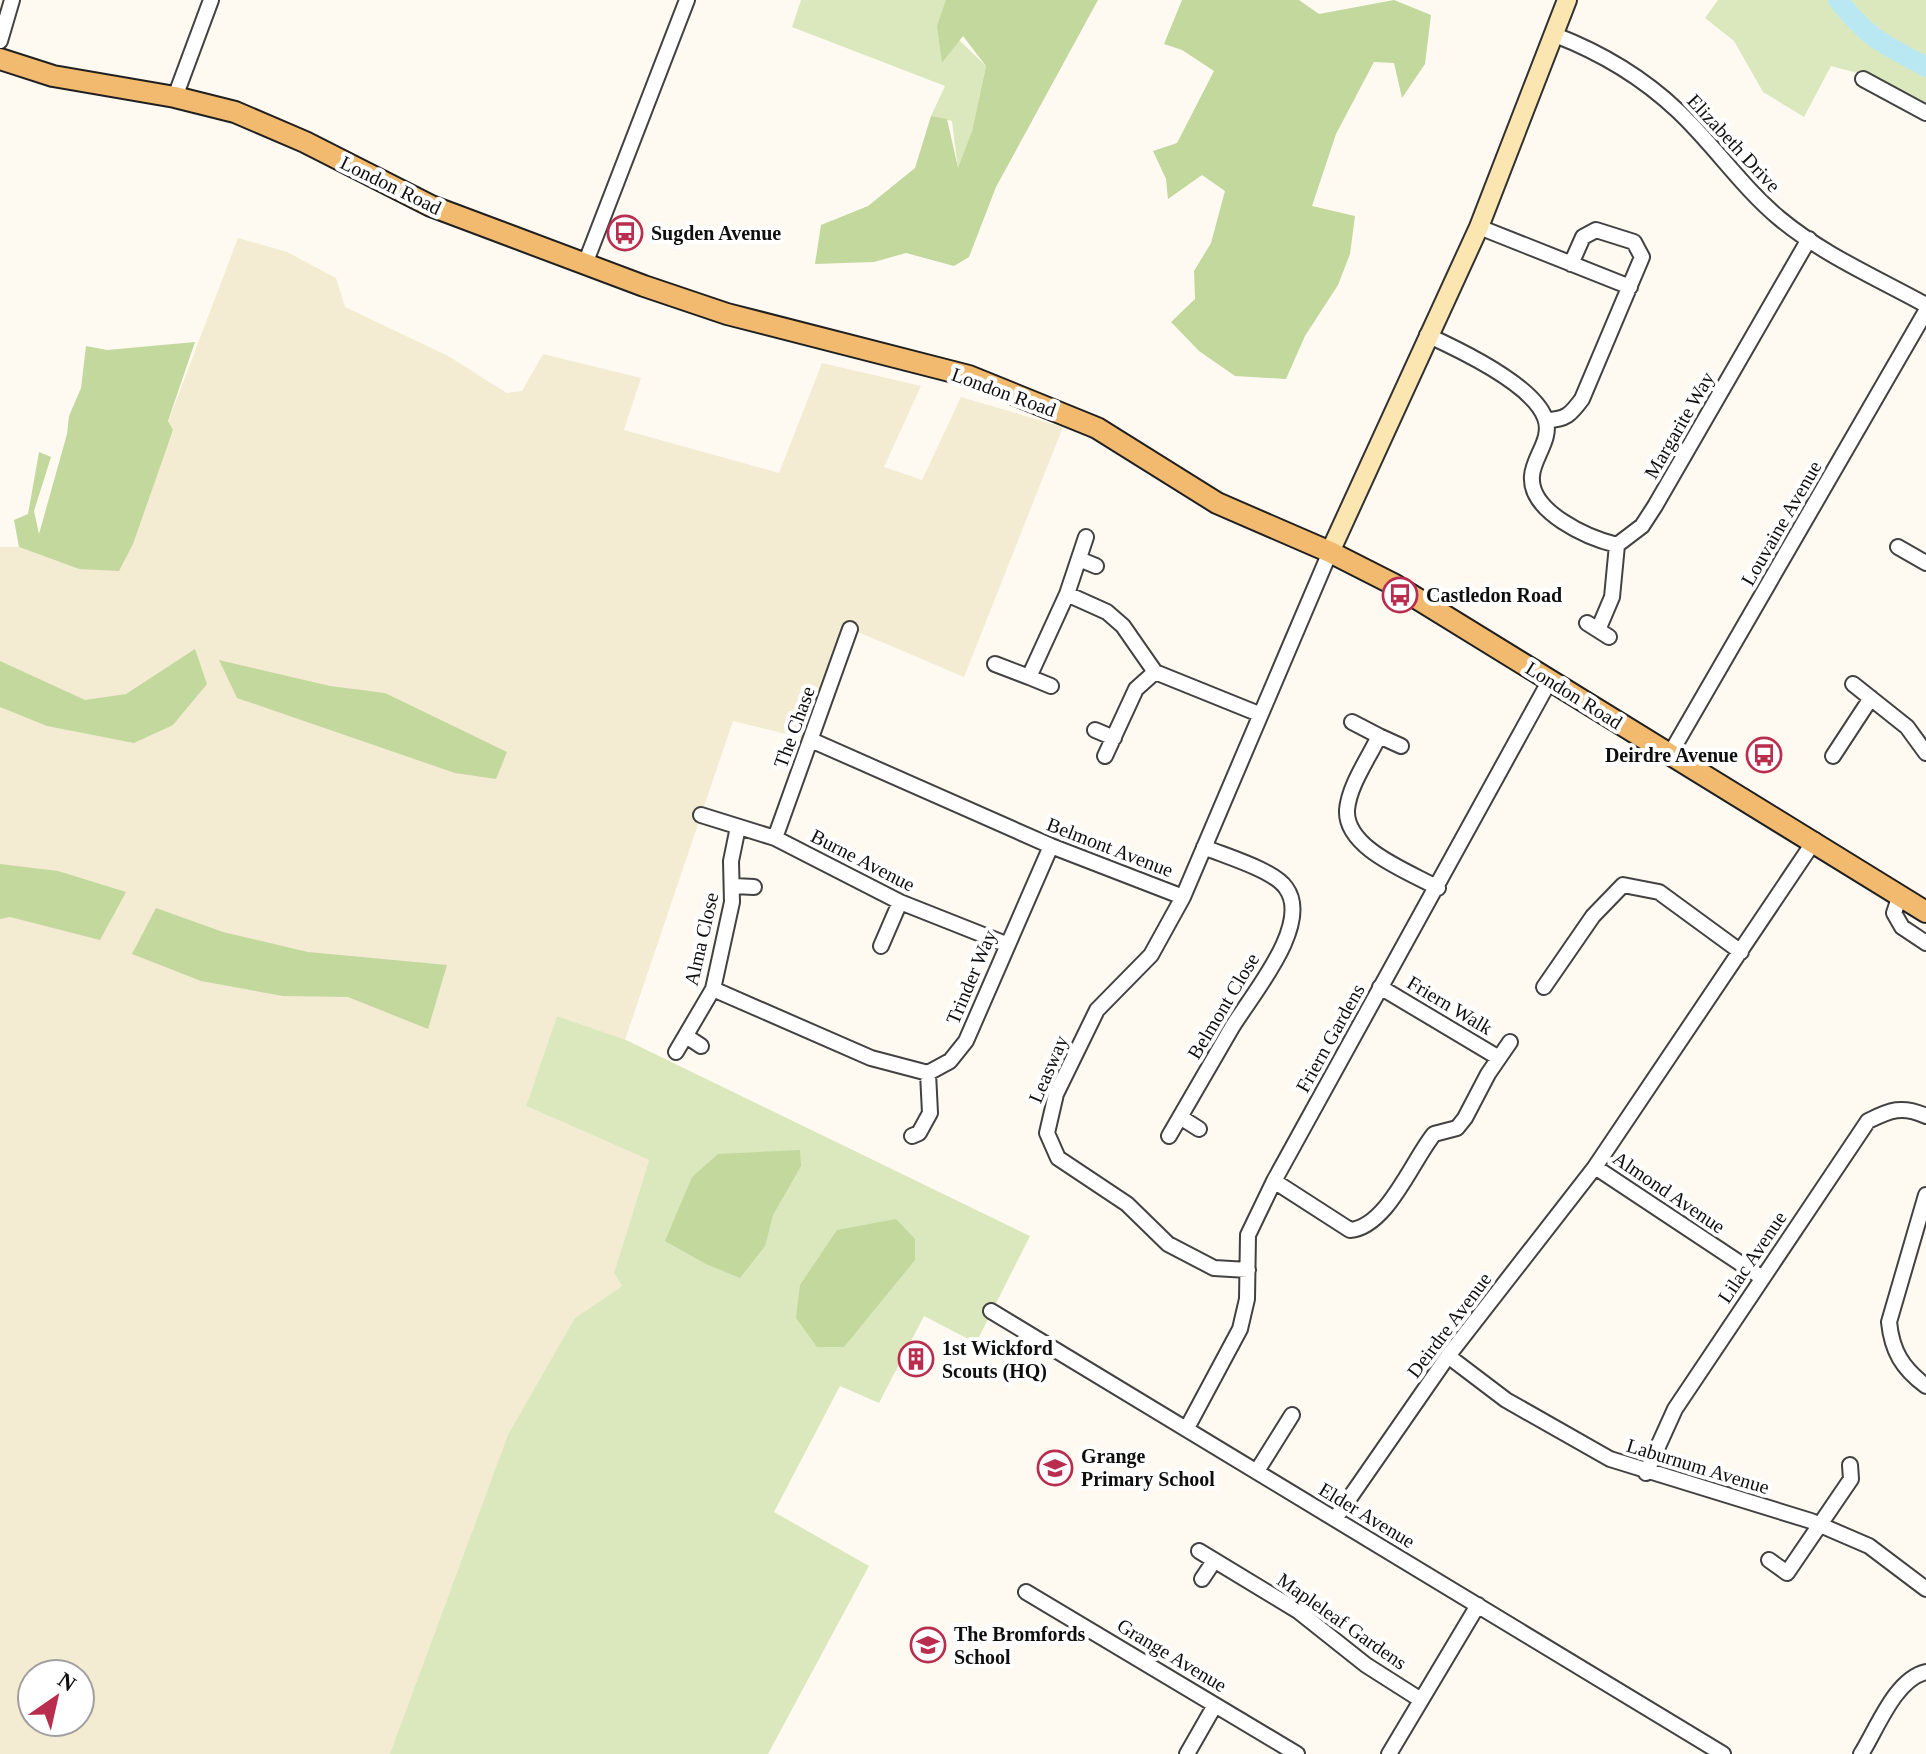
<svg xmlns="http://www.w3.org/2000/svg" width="1926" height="1754" font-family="Georgia,serif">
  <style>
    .farmland { fill: #f4ebd3; fill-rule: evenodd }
    .green { fill: #dbe8bd }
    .forest { fill: #c2d89d }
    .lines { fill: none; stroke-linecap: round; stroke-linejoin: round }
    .river { stroke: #b9e8f3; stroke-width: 20 }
    .street-casing { stroke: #424242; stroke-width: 18 }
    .secondary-casing { stroke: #313131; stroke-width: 22 }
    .primary-casing { stroke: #202020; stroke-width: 24 }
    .street { stroke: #fff; stroke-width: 14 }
    .secondary { stroke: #fbe5b1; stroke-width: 18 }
    .primary { stroke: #f2ba6f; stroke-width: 20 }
    .labels { text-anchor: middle; stroke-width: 8; stroke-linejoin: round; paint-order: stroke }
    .street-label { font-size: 20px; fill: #0f0f0f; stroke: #fff }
    .poi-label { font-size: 20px; font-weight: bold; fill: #0f0f0f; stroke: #fff; text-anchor: start }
  </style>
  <rect width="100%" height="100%" fill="#fefaf2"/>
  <path class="farmland" d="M 238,238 L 287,252 L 336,278 L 345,307 L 448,356 L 507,393 L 522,391 L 543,354 L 641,378 L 624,430 L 779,473 L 822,363 L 921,386 L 884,467 L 922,480 L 961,397 L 1063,427 L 964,677 L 851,629 L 811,740 L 733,721 L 625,1040 L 557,1016 L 526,1106 L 649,1160 L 614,1273 L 622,1286 L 575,1318 L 392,1754 L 0,1754 L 0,547 L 19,547 L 79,569 L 151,485 L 173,431 L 168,422 ZM 32,1674 L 80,1674 L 80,1722 L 32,1722 Z"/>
  <path class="green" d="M 801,0 L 948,0 L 943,62 L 959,40 L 986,66 L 972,131 L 958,170 L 952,121 L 931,116 L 945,86 L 792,27 Z
    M 1718,0 L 1926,0 L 1926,108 L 1865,75 L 1831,66 L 1804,117 L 1763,92 L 1734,41 L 1705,18 Z
    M 557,1016 L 626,1040 L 1030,1236 L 976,1343 L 924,1316 L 879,1403 L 840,1386 L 774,1512 L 869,1566 L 768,1754 L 390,1754 L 508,1435 L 575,1318 L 622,1286 L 614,1273 L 649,1160 L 526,1106 Z"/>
  <path class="forest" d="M 946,0 L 1098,0 L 996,187 L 969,257 L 954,266 L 906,253 L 874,262 L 815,264 L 821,225 L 868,206 L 915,168 L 931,116 L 947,119 L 958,168 L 972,131 L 986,66 L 963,36 L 942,63 L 937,26 Z
    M 1182,0 L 1299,0 L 1319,14 L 1394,0 L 1431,15 L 1425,64 L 1402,98 L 1394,63 L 1374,62 L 1336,134 L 1312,206 L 1355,216 L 1350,254 L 1338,285 L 1305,336 L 1286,379 L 1235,376 L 1199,351 L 1171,322 L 1195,299 L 1194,271 L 1211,243 L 1225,191 L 1202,175 L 1168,199 L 1166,179 L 1153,151 L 1177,143 L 1214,71 L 1182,50 L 1164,44 Z
    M 195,342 L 168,421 L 173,430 L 133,544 L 119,571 L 79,569 L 19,547 L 14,520 L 28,514 L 39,452 L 51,457 L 34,511 L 39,534 L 67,434 L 69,416 L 81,388 L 86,346 L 107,350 Z
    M 195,649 L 207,684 L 173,725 L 134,743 L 47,726 L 0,707 L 0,661 L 85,700 L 126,694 Z
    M 219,660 L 330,686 L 385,693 L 507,752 L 496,779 L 455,773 L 237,698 Z
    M 0,864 L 58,871 L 126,892 L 100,940 L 10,917 L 0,919 Z
    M 156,908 L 223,932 L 308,952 L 447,965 L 428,1029 L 348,997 L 283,996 L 201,981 L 132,954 Z
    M 800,1150 L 801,1166 L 773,1215 L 765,1246 L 740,1278 L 706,1264 L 665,1241 L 692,1177 L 718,1154 Z
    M 896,1219 L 915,1239 L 915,1260 L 844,1347 L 817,1347 L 796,1318 L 800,1285 L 837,1230 Z"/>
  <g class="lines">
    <path class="river" d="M 1838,0 C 1872,42 1881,42 1926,67"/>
    <g class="street-casing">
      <path id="street" d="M 1555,35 C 1602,53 1641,76 1678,111 C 1714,145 1741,186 1779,218 C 1822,254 1877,278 1926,305
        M 0,41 L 12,0
        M 1863,79 L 1926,113
        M 175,97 L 211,0
        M 1479,227 L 1630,287
        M 585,264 L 687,0
        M 1427,335 C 1460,350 1533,385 1545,418 C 1553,439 1533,457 1532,476 C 1529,512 1588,538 1617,545
        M 1546,420 C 1566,420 1571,414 1582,399 L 1642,257 L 1634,242 L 1596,230 L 1583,237 L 1571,264
        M 1617,545 L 1642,526 L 1655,506 L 1809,239
        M 1898,547 L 1926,563
        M 1079,559 L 1096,566
        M 1067,594 L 1107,612 L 1123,626 L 1155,672 L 1259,714
        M 1587,623 L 1609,637
        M 1598,630 L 1612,597 L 1617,545
        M 995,664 L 1029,677
        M 1853,684 L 1907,727 L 1926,753
        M 1051,686 L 1029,677 L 1067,594 L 1086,537
        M 1352,722 L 1379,736 C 1369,758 1349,785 1347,810 C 1345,849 1410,872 1438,888
        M 1095,730 L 1114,738
        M 1379,736 L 1401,746
        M 811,740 L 1051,846 L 1183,897 L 1330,552
        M 1670,754 L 1926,311
        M 1105,756 L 1136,689 L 1155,672
        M 1833,756 L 1871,698
        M 701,815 L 775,838 L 900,902 L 1006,944
        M 775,838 L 850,629
        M 734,886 L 754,887
        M 1900,895 L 1894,913 L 1902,927 L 1926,943
        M 1183,897 L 1151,955 L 1097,1010 L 1056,1094 L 1047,1133 L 1058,1158 L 1127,1204 L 1168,1244 L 1214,1268 L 1248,1270
        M 881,946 L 900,902
        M 1380,987 L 1499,1058
        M 1544,987 L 1593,916 L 1623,885 L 1659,892 L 1741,952
        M 713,989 L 871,1058 L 928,1073 L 950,1061 L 966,1041 L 1051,846
        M 686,1036 L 701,1046
        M 676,1052 L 713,989 L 732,902 L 731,861 L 738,827
        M 1180,1117 L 1199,1129
        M 912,1136 L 919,1133 L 930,1113 L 928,1073
        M 1169,1136 C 1190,1100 1210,1065 1231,1029 C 1249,998 1313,925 1286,888 C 1274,870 1225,856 1204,847
        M 1595,1167 L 1761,1277
        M 1274,1181 L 1350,1230 C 1387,1227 1412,1161 1434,1134 L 1457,1128 L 1465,1118 L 1488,1074 L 1510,1042
        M 1926,1195 L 1889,1322 C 1892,1351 1902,1368 1926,1386
        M 991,1311 L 1723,1754
        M 1448,1356 L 1506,1400 L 1610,1459 L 1811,1521 L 1869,1546 L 1926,1589
        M 1187,1428 L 1240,1329 L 1247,1299 L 1248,1235 L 1274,1181 L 1550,680
        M 1257,1471 L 1292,1415
        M 1646,1473 L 1675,1409 L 1868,1121 C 1890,1110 1902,1105 1926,1116
        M 1335,1519 L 1448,1356 L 1595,1167 L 1815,840
        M 1199,1551 L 1298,1611 L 1366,1665 L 1421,1700
        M 1769,1560 L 1787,1573 L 1851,1479 L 1850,1465
        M 1202,1579 L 1214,1561
        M 1026,1592 L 1297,1754
        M 1187,1754 L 1215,1705
        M 1389,1754 L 1478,1605
        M 1861,1754 C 1877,1729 1895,1679 1926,1672"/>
    </g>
    <g class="secondary-casing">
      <path id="secondary" d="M 1330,552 L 1479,227 L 1567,0"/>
    </g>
    <g class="primary-casing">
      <path id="primary" d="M 0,59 L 53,76 L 175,97 L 235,112 L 305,142 L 431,206 L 644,286 L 727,314 L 969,376 L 1097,428 L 1217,503 L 1330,552 L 1395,585 L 1926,912"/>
    </g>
    <use href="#street" class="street"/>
    <use href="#secondary" class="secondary"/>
    <use href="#primary" class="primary"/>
  </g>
  <defs>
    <g id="bus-ring" transform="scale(1.8)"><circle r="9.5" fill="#fff" stroke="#b92d4e" stroke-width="1.5"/><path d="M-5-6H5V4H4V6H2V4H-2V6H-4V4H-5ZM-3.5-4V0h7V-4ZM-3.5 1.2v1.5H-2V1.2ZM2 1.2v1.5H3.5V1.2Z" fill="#b92d4e"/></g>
    <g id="building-ring" transform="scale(1.8)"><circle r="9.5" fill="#fff" stroke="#b92d4e" stroke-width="1.5"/><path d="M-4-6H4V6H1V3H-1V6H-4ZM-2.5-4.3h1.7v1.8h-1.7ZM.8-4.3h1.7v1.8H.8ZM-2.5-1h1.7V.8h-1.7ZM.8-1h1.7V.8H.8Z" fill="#b92d4e"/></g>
    <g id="school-ring" transform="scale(1.8)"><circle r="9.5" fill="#fff" stroke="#b92d4e" stroke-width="1.5"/><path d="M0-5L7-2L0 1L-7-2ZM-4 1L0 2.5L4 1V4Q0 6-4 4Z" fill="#b92d4e"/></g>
  </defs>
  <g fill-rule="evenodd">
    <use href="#bus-ring" x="625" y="233"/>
    <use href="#bus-ring" x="1400" y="595"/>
    <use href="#bus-ring" x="1764" y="755"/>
    <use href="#building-ring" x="916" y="1359"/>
    <use href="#school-ring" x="1055" y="1468"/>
    <use href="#school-ring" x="928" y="1645"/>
  </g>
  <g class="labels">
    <g class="street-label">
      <text transform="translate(1734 143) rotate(47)" y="7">Elizabeth Drive</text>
      <text transform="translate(391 185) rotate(26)" y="7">London Road</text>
      <text transform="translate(1004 392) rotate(20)" y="7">London Road</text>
      <text transform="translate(1679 425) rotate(-60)" y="7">Margarite Way</text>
      <text transform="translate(1781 523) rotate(-60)" y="7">Louvaine Avenue</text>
      <text transform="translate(1574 695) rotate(32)" y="7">London Road</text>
      <text transform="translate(794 727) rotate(-70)" y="7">The Chase</text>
      <text transform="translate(1110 847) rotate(21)" y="7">Belmont Avenue</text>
      <text transform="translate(863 860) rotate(27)" y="7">Burne Avenue</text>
      <text transform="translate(701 939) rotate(-77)" y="7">Alma Close</text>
      <text transform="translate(971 977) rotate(-67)" y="7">Trinder Way</text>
      <text transform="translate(1450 1005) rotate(31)" y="7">Friern Walk</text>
      <text transform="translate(1223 1006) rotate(-59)" y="7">Belmont Close</text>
      <text transform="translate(1330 1038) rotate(-61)" y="7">Friern Gardens</text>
      <text transform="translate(1048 1069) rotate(-67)" y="7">Leasway</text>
      <text transform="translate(1669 1192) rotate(34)" y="7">Almond Avenue</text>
      <text transform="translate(1752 1257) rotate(-56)" y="7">Lilac Avenue</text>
      <text transform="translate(1449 1325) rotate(-53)" y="7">Deirdre Avenue</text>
      <text transform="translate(1698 1466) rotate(17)" y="7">Laburnum Avenue</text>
      <text transform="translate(1367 1515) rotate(31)" y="7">Elder Avenue</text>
      <text transform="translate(1342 1621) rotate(35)" y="7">Mapleleaf Gardens</text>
      <text transform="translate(1172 1655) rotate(31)" y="7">Grange Avenue</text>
    </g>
    <g class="poi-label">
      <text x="651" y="240">Sugden Avenue</text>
      <text x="1426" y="602">Castledon Road</text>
      <text x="1738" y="762" text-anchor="end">Deirdre Avenue</text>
      <text x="942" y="1355">1st Wickford<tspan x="942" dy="23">Scouts (HQ)</tspan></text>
      <text x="1081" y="1463">Grange<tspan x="1081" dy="23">Primary School</tspan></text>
      <text x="954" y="1641">The Bromfords<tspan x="954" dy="23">School</tspan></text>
    </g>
  </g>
  <g transform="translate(56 1698) rotate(34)"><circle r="38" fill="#ffffff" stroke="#9f9f9f" stroke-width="2"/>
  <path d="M0-6L14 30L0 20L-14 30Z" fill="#b92d4e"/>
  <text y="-12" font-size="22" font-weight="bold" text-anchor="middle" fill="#0f0f0f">N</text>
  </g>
</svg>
